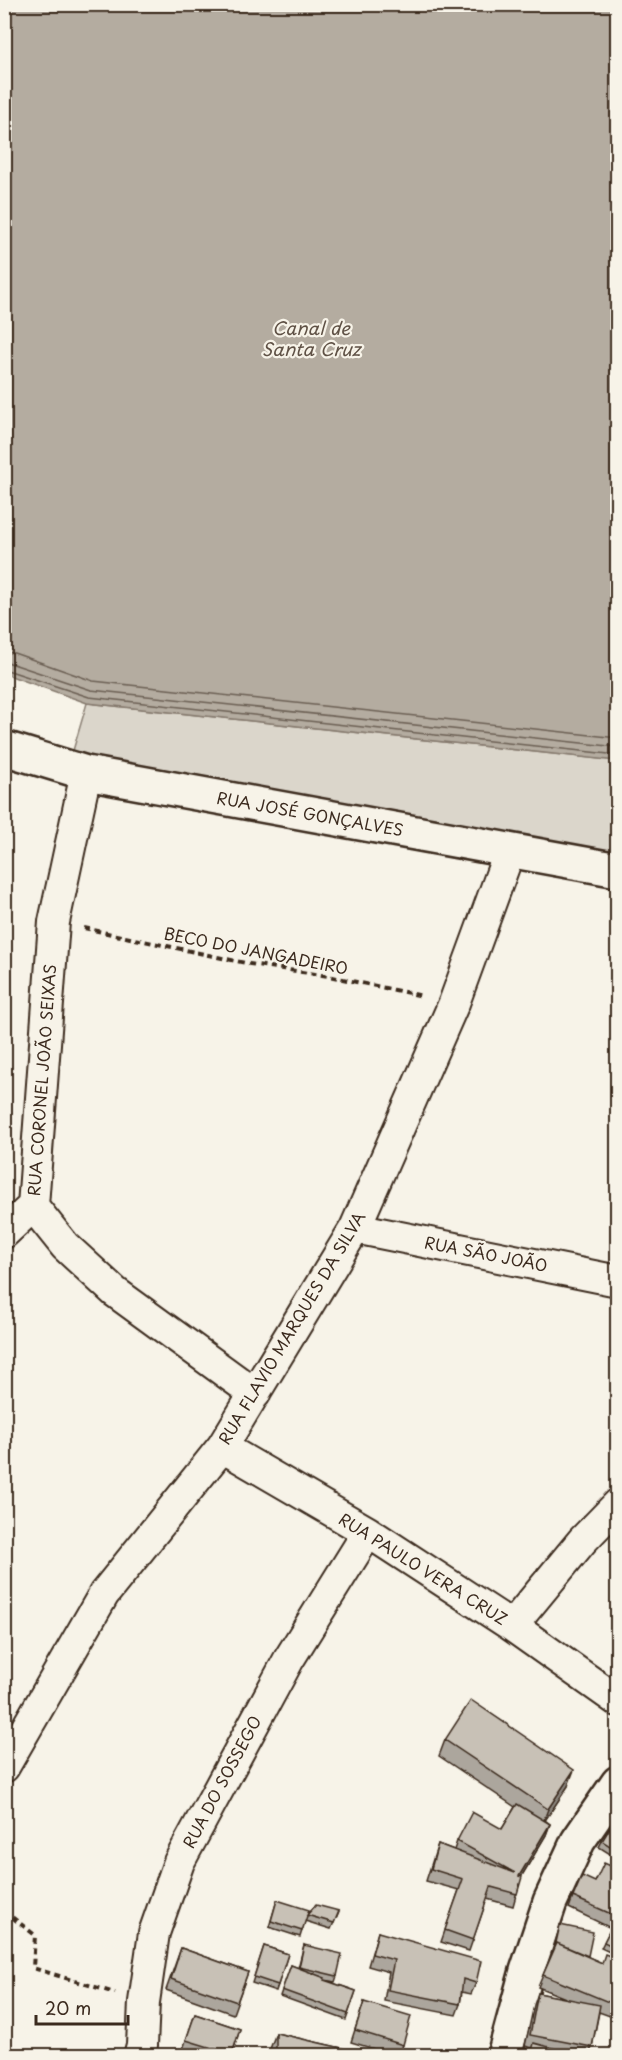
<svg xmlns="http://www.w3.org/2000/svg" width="622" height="2060" font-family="'Playpen Sans',sans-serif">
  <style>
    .green { fill: #dbd6cb; stroke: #8b8074; stroke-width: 1.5 }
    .water { fill: #b4aca0; stroke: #84786c; stroke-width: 1.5 }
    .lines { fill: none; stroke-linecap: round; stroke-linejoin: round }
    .shore { stroke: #6b5e52; stroke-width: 1.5 }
    .minor-casing { stroke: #3b2a1e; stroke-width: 34 }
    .tertiary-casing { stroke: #3b2a1e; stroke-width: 38 }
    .primary-casing { stroke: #3b2a1e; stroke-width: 38 }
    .path { stroke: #3b2a1e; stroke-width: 4; stroke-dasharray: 6 4.5; stroke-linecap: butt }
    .minor { stroke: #f7f3e8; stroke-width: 30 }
    .tertiary { stroke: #f7f3e8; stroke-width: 33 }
    .primary { stroke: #f7f3e8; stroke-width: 33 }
    .wall { fill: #aca69d; stroke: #3b2a1e; stroke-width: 1.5 }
    .shaded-wall { fill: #8c877f; stroke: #3b2a1e; stroke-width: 1.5 }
    .building { fill: #c8c1b6; stroke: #3b2a1e; stroke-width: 1.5 }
    .labels { text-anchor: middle; stroke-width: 4.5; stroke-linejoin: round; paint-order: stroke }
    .street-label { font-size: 16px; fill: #3b2a1e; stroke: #f7f3e8 }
    .water-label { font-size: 18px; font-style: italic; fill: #5f5145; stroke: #f7f3e8 }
  </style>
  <rect width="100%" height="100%" fill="#f7f3e8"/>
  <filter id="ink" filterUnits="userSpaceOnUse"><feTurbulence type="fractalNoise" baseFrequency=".0167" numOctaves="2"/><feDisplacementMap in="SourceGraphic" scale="12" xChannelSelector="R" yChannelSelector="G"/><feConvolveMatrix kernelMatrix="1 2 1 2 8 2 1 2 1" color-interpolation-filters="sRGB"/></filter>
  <g filter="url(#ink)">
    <path class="green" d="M 87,703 L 617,761 L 617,859 L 72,754 Z"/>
    <path class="water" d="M 5,4 L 617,5 L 617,761 L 87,703 L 5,674 Z"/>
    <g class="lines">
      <path class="shore" d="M 4,652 L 14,653 L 93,681 L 618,738
        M 4,661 L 91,690 L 618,747
        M 4,669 L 89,697 L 618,755"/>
      <g class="minor-casing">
        <path id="minor" d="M 86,773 L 54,922 L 33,1206 L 65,1246 L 115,1292 L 255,1394
          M 355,1228 L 618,1281
          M 4,1233 L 33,1206
          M 222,1447 L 368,1532 L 512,1626 L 618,1701
          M 512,1626 L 582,1541 L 618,1504
          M 4,1767 L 104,1594 L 222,1447 L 355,1228 L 454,1003 L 510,850
          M 139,2056 L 142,2045 L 144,2002 L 154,1933 L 179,1862 L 289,1659 L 368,1532"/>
      </g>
      <g class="tertiary-casing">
        <path id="tertiary" d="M 4,748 L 86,773 L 618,870"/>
      </g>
      <g class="primary-casing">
        <path id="primary" d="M 504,2056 L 527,1971 L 550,1902 L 578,1841 L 618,1783"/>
      </g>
      <path class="path" d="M 84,928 L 250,964 L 328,976 L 423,996
        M 4,1911 L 35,1935 L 33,1968 L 115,1993"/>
      <use href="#minor" class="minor"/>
      <use href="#tertiary" class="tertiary"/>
      <use href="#primary" class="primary"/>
    </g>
    <path class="wall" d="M 445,1740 L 568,1786 L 545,1820 L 550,1824 L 546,1835 L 521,1877 L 513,1906 L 487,1899 L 469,1951 L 441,1942 L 459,1890 L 426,1881 L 434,1856 L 438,1844 L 454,1850 L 457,1841 L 502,1829 L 515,1807 L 439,1756 Z
      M 618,1833 L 618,1859 L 599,1847 L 602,1841 Z
      M 618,1869 L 618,1956 L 601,1948 L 611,1928 L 569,1908 L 573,1897 L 595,1882 Z
      M 277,1900 L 307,1915 L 339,1911 L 331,1929 L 305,1921 L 300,1937 L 269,1927 Z
      M 560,1925 L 588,1957 L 602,1963 L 618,1959 L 618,2019 L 599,2012 L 592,2047 L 589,2055 L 530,2055 L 532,2048 L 525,2046 L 534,2005 L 538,1993 L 568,1999 L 538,1987 L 553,1951 Z
      M 378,1932 L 476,1983 L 471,1994 L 462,1992 L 460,2004 L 456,2015 L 384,2001 L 389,1972 L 368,1966 Z
      M 304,1945 L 337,1976 L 335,1982 L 325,1980 L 324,1980 L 356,1991 L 346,2020 L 280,1996 L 291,1965 L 298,1968 Z
      M 264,1946 L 288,1954 L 276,1991 L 252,1983 Z
      M 181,1948 L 248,1972 L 233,2014 L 166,1990 Z
      M 364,2002 L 403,2045 L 399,2055 L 394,2055 L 351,2042 Z
      M 195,2014 L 240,2029 L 232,2055 L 194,2055 L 182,2052 Z
      M 276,2033 L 372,2055 L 270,2055 L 270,2049 Z"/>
    <path class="shaded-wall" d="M 574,1770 L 568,1786 L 542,1825 L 548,1809 Z
      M 550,1824 L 546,1835 L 515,1887 L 519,1876 Z"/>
    <path class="building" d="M 471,1700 L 574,1770 L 548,1809 L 445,1740 Z
      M 517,1804 L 550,1824 L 519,1876 L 522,1877 L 517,1894 L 491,1887 L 473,1940 L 445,1930 L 463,1879 L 431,1869 L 438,1844 L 515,1873 L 457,1841 L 472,1812 L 502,1829 Z
      M 610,1828 L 618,1833 L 618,1851 L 602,1841 Z
      M 604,1863 L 618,1869 L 618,1917 L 573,1897 L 582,1876 L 595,1882 Z
      M 277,1900 L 309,1910 L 302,1931 L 271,1921 Z
      M 316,1905 L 339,1911 L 334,1923 L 307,1915 Z
      M 614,1922 L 618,1924 L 618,1949 L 604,1942 Z
      M 560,1925 L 593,1932 L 588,1956 L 557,1943 L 555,1947 Z
      M 378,1932 L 481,1961 L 476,1983 L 463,1979 L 460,2004 L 388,1990 L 394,1960 L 372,1954 Z
      M 557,1943 L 602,1963 L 605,1954 L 618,1959 L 618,2006 L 543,1975 Z
      M 304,1945 L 342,1954 L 337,1976 L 299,1967 Z
      M 264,1946 L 288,1954 L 278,1985 L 254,1977 Z
      M 181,1948 L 248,1972 L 237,2002 L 171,1979 Z
      M 291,1965 L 325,1978 L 324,1980 L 356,1991 L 348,2014 L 282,1990 Z
      M 538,1993 L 600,2005 L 592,2047 L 530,2035 Z
      M 364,2002 L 411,2016 L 403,2045 L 355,2030 Z
      M 195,2014 L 240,2029 L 232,2054 L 186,2040 Z
      M 276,2033 L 372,2055 L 276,2055 Z
      M 534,2043 L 579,2055 L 531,2055 Z"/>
  </g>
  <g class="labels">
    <g class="street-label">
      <text transform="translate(310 814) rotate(10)" y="6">RUA JOSÉ GONÇALVES</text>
      <text transform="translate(256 951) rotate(11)" y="6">BECO DO JANGADEIRO</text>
      <text transform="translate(42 1080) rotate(-86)" y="6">RUA CORONEL JOÃO SEIXAS</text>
      <text transform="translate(486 1254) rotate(11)" y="6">RUA SÃO JOÃO</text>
      <text transform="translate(292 1328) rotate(-59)" y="6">RUA FLAVIO MARQUES DA SILVA</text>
      <text transform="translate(423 1569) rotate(32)" y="6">RUA PAULO VERA CRUZ</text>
      <text transform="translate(222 1782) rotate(-62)" y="6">RUA DO SOSSEGO</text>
    </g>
    <g class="water-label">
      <text x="311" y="335">Canal de<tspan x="311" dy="21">Santa Cruz</tspan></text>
    </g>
  </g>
  <rect width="622" height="2060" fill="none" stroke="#f7f3e8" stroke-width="24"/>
  <rect x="12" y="12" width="598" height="2036" fill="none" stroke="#3b2a1e" stroke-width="2" filter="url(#ink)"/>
  <path d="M36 2015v9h92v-9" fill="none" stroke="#3b2a1e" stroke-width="3"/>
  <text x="45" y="2015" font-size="18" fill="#3b2a1e" stroke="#f7f3e8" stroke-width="4.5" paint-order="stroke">20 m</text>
</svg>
